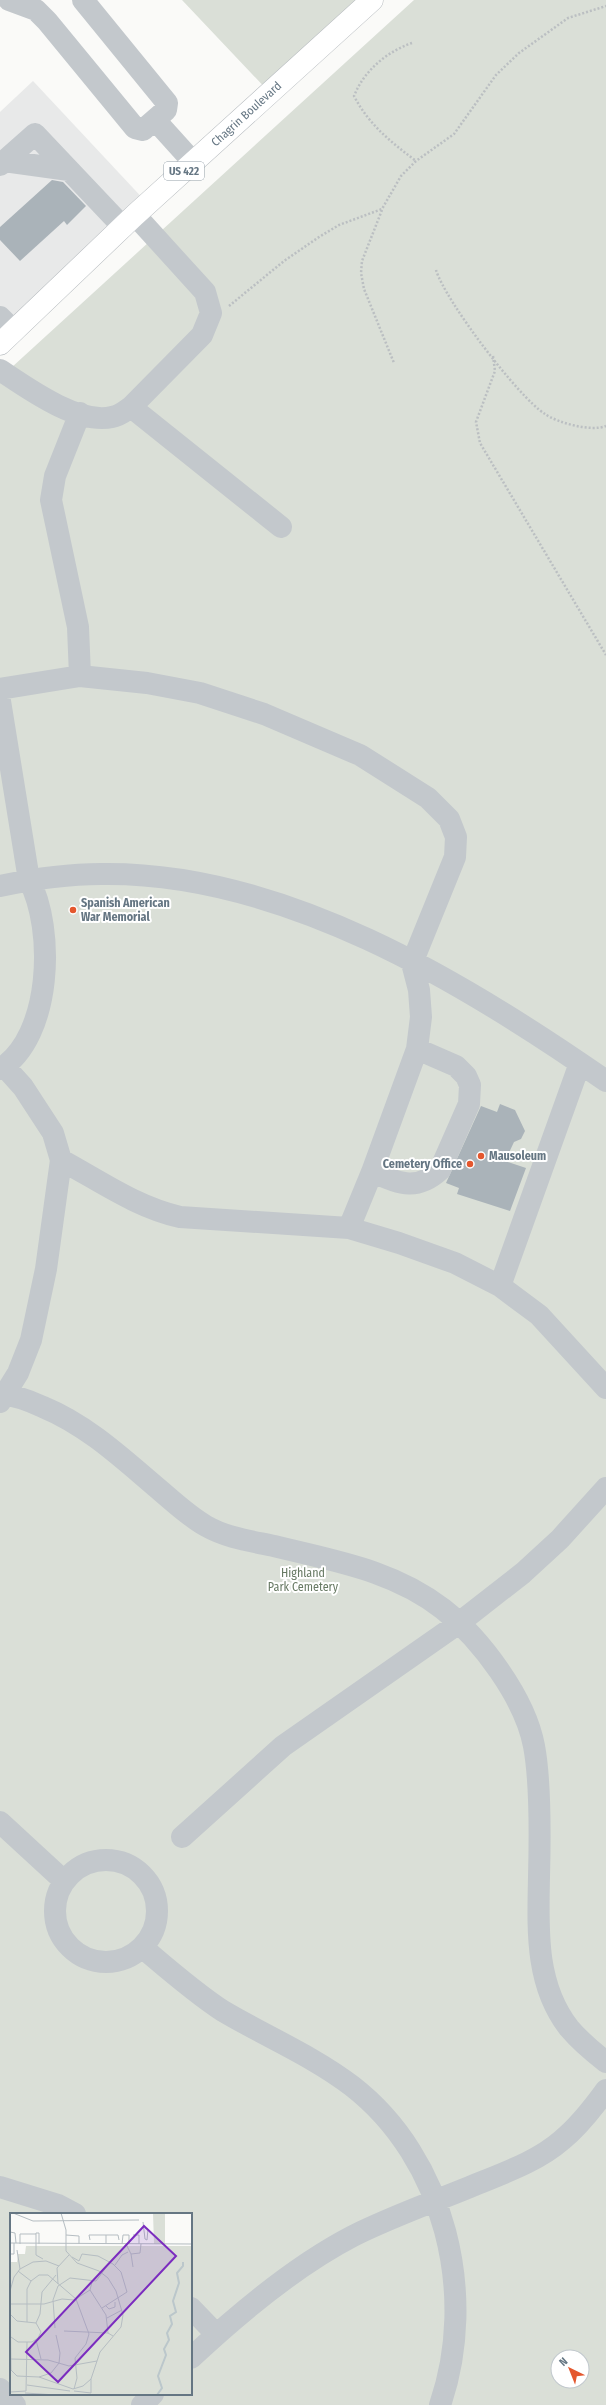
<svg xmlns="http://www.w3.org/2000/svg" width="606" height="2405" font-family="'Fira Sans Condensed',sans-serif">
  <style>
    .built { fill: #e8e9e9 }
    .green { fill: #dadfd7; fill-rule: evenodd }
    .building { fill: #aab3b9 }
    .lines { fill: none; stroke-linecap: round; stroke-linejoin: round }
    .major-casing { stroke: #b5babe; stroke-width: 23 }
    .path { stroke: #bbbfc2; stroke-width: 2.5; stroke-dasharray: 2 2; stroke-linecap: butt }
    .minor { stroke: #c3c8cc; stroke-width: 22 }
    .major { stroke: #fff; stroke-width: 22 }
    .poi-dot { fill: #e4572e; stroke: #fff; stroke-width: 1.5 }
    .labels { text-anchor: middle; stroke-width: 4; stroke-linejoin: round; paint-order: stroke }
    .shield { fill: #fff; stroke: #939fa8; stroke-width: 1 }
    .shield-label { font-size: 11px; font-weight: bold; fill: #657683 }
    .street-label { font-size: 12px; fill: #657683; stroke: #fff }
    .poi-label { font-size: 12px; font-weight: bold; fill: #657683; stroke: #fff; text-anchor: start }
    .park-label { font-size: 12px; fill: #687a64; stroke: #fff }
    .inset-river { fill: none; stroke: #bbc7cb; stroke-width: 2 }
    .inset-road { fill: none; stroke: #b5bdc2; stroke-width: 1 }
    .view { fill: #7b2cbf; fill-opacity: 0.15; stroke: #7b2cbf; stroke-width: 2 }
    .inset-edge { fill: none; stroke: #657683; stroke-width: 2 }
  </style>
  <rect width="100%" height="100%" fill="#fafaf8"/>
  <path class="built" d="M 33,81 L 148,204 L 0,344 L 0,112 Z"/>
  <path class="green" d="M 182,0 L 372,0 L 270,93 Z
    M 414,0 L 606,0 L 606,2405 L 0,2405 L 0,378 ZM 11,2214 L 191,2214 L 191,2394 L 11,2394 ZM 558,2357 L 582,2357 L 582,2381 L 558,2381 Z"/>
  <path class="building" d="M 52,180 L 63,182 L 86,206 L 67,225 L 64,221 L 20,261 L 0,240 L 0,227 Z
    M 500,1104 L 515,1110 L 525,1131 L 521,1139 L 514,1142 L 505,1161 L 526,1168 L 510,1211 L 457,1194 L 459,1188 L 446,1183 L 481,1106 L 497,1112 Z"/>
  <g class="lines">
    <g class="major-casing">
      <g id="major">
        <path id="s1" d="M 0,344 L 135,215 L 372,0"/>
      </g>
    </g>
    <path class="path" d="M 412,43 C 386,52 364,71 354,96 C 369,125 391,142 416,161
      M 382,210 L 362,261 L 361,273 L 364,289 L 394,363
      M 436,270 C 445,300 518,397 545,414 C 558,423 591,432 606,426
      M 229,306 L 284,261 L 319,237 L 339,225 L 382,209 L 401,176 L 416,161 L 454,134 L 496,75 L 519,53 L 568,18 L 606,6
      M 493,356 L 495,371 L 476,422 L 480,443 L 606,655"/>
    <path class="minor" d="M 9,0 L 36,10 L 47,21 L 135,128 L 143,130 L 166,110 L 167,103 L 83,0
      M 156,121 L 193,162
      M 4,161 L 69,170
      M 0,165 L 35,134 L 123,227
      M 0,317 L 14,331
      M 0,370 C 27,388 78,425 112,417 C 120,416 125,411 131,407 L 202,335 L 211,313 L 205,292 L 135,215
      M 131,407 L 281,527
      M 80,413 L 55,476 L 51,500 L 78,627 L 80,676
      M 0,689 L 80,676 L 147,683 L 200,693 L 264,714 L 360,755 L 428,798 L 449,819 L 456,837 L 455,857 L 412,963 L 419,990 L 421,1017 L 417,1049 L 372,1172 L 349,1228
      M 0,701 L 29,880 C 55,929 52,1037 0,1069
      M 0,886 C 33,879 68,874 101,874 C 281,871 464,982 606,1081
      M 61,1160 C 100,1181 136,1207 180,1217 L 349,1228 L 399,1243 L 455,1263 L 500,1286 L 539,1315 L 606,1388
      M 372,1172 C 399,1183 416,1192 440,1170 L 469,1104 L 470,1085 L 466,1076 L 456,1066 L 417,1049
      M 500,1286 L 580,1063
      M 0,1394 C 15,1395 30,1401 43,1407 C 89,1426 125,1461 162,1492 C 176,1504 190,1517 206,1526 C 227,1538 251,1541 274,1546 C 334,1561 393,1570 443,1609 C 481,1639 525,1698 534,1746 C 541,1783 540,1839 539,1877 C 538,1930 535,1984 569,2028 C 580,2041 593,2052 606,2062
      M 0,1402 L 18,1373 L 31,1340 L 46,1269 L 61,1160 L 53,1133 L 23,1087 L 4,1066
      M 0,1822 L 64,1881
      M 182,1837 L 283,1746 L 459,1623 L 523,1573 L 560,1539 L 606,1488
      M55 1911a51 51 0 1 1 102 0a51 51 0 1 1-102 0Z
      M 142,1947 C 168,1969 194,1992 223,2011 C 265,2036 313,2056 352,2086 C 445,2158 478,2295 440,2405
      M 0,2187 L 58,2205 L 75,2214
      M 191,2308 L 216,2334
      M 191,2358 C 238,2314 295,2266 353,2236 C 395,2215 439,2200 482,2182 C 509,2171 539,2160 562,2140 C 579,2126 593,2108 606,2090
      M 0,2389 L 15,2405
      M 142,2405 L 153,2394"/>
    <use href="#major" class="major"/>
  </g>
  <g class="poi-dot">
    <circle cx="73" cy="910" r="4"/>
    <circle cx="481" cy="1156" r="4"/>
    <circle cx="470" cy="1164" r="4"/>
  </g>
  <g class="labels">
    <rect class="shield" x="164" y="162" width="40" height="18" rx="3"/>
    <g class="shield-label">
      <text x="184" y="175">US 422</text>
    </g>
    <g class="street-label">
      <text dy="4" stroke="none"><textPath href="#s1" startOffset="337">Chagrin Boulevard</textPath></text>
    </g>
    <g class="poi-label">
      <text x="81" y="907">Spanish American<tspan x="81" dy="14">War Memorial</tspan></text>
      <text x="489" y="1160">Mausoleum</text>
      <text x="462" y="1168" text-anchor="end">Cemetery Office</text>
    </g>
    <g class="park-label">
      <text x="303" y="1577">Highland<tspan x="303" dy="14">Park Cemetery</tspan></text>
    </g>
  </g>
  <g transform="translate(10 2213)">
    <rect width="182" height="182" fill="#fafaf8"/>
    <path d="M 143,0 L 155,0 L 155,31 L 144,31 ZM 16,33 L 182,33 L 182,182 L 0,182 L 0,49 L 7,49 L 8,41 L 15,41 Z" fill="#dadfd7"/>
    <path class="inset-river" d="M 147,182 L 152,175 L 148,163 L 156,142 L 154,136 L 159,127 L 157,120 L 162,111 L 160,103 L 166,99 L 163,88 L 169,70 L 167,60 L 173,53 L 173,49"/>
    <path class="inset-road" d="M 3,0 L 23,8 L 129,7M 133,9 L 135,26 L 137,27 L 138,16 L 135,15M 0,19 L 5,20 L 6,30M 56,22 L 69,23 L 69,31M 123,22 L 129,22 L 129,31M 80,27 L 79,22 L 96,22M 0,30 L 182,31M 10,31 L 10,21 L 26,21M 29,31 L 29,20 L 26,20 L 26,42 L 33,46M 96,31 L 96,22 L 108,22 L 109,27M 112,31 L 113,22 L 119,22 L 119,31M 116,31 L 121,41 L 130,40 L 131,31M 7,37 L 10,56M 0,41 L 4,41 L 4,30M 121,41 L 123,54M 62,44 L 69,48 L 72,41 L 88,43 L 103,51 L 111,59 L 117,79 L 92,95M 105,52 L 112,42 L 118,39M 49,53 L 36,48 L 23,49 L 10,56 L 4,64 L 0,78 L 1,157 L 7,163 L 29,164 L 63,176 L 73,173 L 81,166 L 90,139 L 111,114 L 113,102 L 106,78 L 98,65 L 89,58 L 67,50 L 56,38 L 56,17 L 51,0M 8,58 L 21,68M 48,71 L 47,55 L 59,42M 80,77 L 96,102 L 98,120M 1,91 L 34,91 L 52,86 L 64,87 L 80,77 L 82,69M 96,93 L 99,96 L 105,94 L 105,89M 1,102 L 7,108 L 26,110 L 31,119 L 28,125 L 22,129 L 8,129 L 1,124M 97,105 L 112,97M 17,109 L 17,76 L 21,68 L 29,62 L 38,62 L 66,86 L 79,121 L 76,131 L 65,145 L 67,165 L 64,176M 26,110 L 30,101 L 32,79 L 46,62M 45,115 L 43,87 L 48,73 L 60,65 L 86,68 L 100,49M 54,118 L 98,120 L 103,123M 26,127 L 31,146M 1,146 L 38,147 L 59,153 L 87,148M 29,164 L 41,160 L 49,150 L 50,140 L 46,122M 17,172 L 60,178M 64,178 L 81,180 L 81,166M 0,179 L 16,178 L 17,129M 15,180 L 46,182"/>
    <path class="view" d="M 134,13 L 166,43 L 48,169 L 16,139 Z"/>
    <rect width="182" height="182" class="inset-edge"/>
  </g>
  <g transform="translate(570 2369) rotate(317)"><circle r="19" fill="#ffffff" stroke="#c1c8cd"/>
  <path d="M0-3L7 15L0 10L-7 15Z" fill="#e4572e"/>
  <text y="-6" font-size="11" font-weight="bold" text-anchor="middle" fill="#657683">N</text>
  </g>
</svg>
